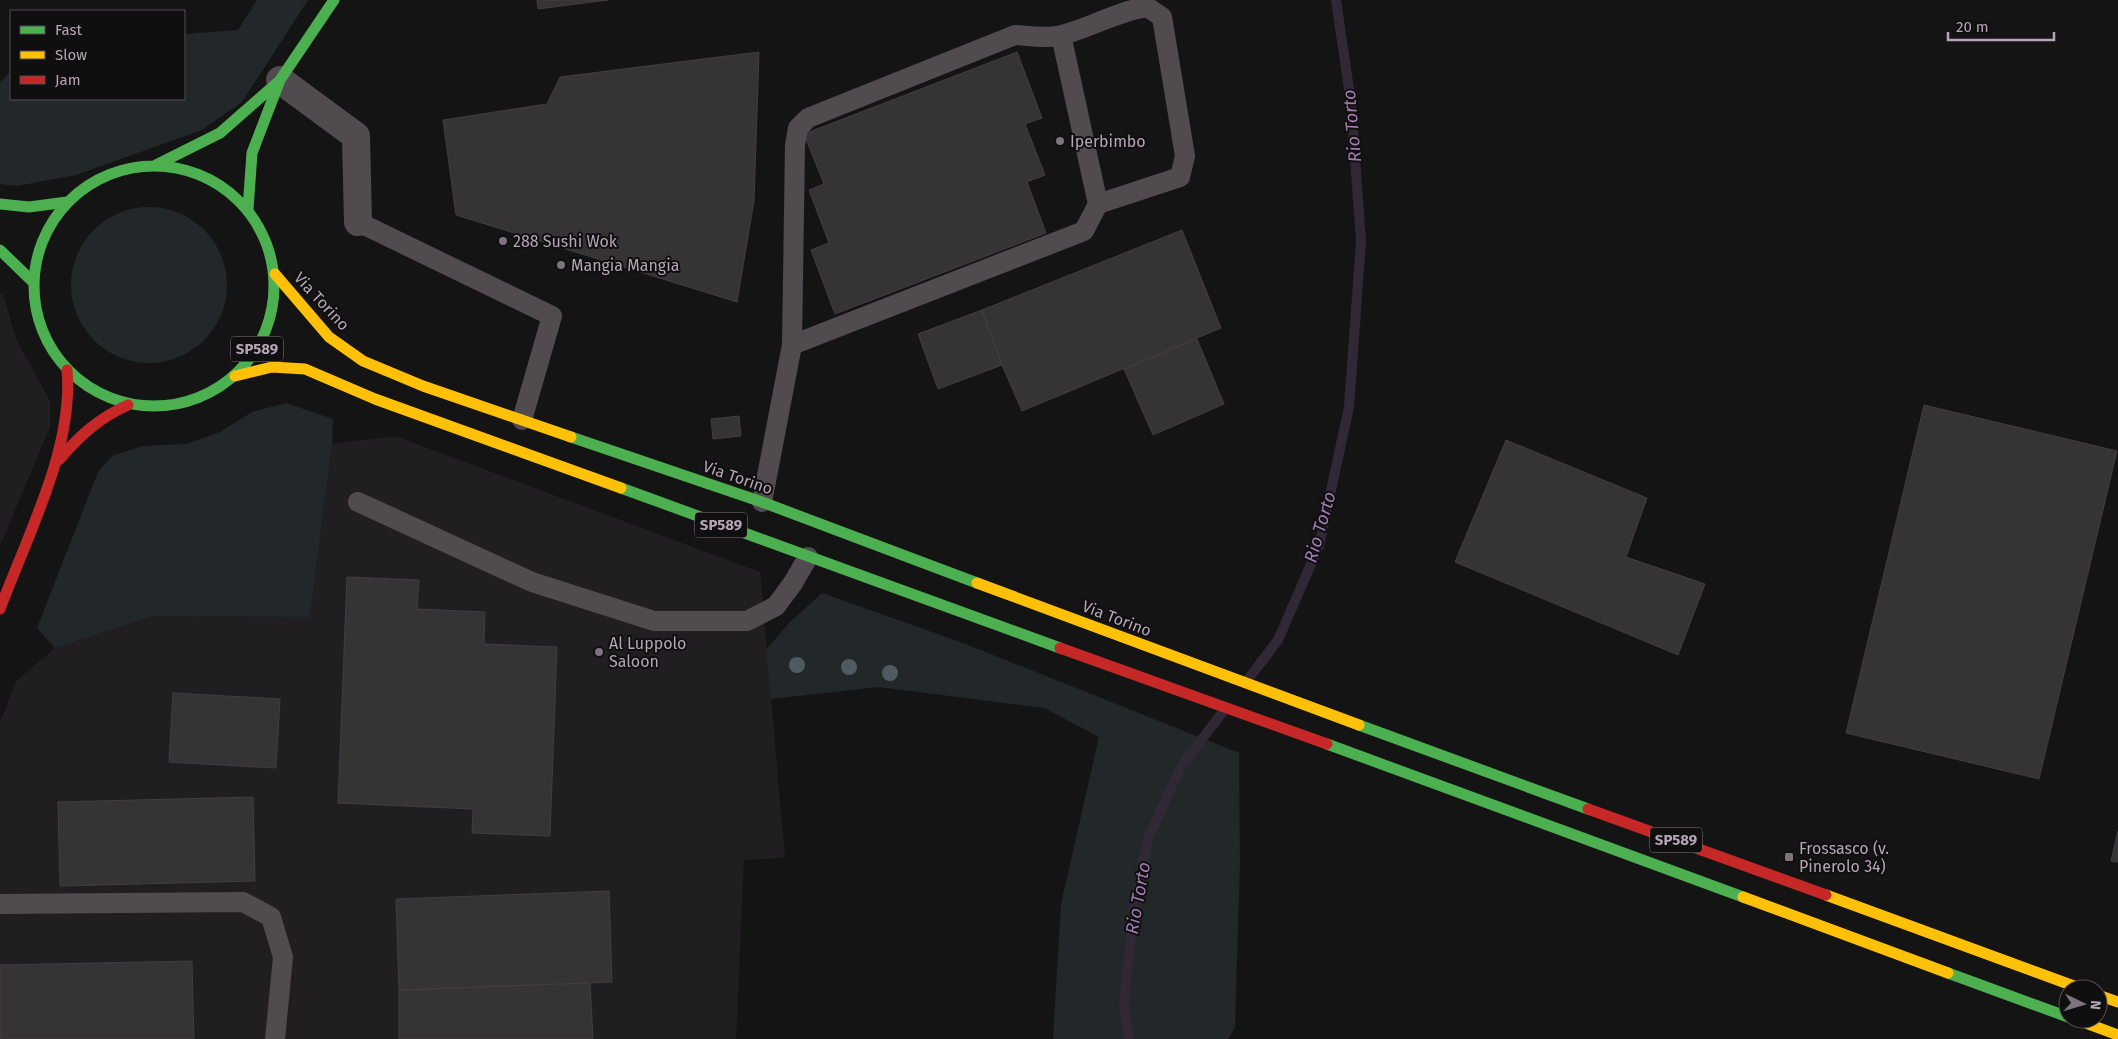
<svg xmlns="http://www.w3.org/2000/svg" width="2118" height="1039" font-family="'Fira Sans',sans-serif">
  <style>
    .built { fill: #201e20 }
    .green { fill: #22272a }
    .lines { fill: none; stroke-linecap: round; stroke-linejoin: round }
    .stream { stroke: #312836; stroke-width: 10 }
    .building { fill: #363335; stroke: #413d41 }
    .lane { stroke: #514b50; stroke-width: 20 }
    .street { stroke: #514b50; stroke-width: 28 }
    .fast { stroke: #4caf50; stroke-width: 11 }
    .slow { stroke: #ffc107; stroke-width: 11 }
    .jam { stroke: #c62828; stroke-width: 11 }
    .tree { fill: #4e5c62 }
    .poi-dot { fill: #7d727e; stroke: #100f10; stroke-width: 2 }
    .labels { text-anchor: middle; stroke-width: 4; stroke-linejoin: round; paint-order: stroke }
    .shield { fill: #100f10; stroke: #847884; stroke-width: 1 }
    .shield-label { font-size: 15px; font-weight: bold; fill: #b5a5b6 }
    .poi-label { font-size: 16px; fill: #b5a5b6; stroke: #100f10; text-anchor: start }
    .street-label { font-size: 16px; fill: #b5a5b6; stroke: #100f10 }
    .water-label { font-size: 18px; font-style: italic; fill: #a17bb2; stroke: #100f10 }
  </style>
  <rect width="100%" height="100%" fill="#151415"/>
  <path class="built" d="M 0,293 L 3,294 L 16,339 L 50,401 L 50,427 L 0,546 Z
    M 395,436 L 760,572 L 785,858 L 744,860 L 736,1039 L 0,1039 L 0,723 L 16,681 L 55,648 L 153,616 L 310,617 L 332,444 Z"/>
  <path class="green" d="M 257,0 L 308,0 L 242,102 L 202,130 L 76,175 L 17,186 L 0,184 L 0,82 L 11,71 L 11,99 L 184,99 L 184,34 L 238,30 Z
    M71 285a78 78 0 1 1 156 0a78 78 0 1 1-156 0Z
    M 286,403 L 333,419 L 332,444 L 310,617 L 153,616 L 55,648 L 37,628 L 98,472 L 112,456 L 142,446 L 186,444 L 220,432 L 252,412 Z
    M 822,593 L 963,643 L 1239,753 L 1240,864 L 1235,1027 L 1228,1039 L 1053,1039 L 1061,904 L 1099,737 L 1044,708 L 879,687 L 771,699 L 766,650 L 789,623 Z"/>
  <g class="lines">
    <path class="stream" d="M 1246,682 L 1278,640 L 1319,546 L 1349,407 L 1361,241 L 1351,103 L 1336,0
      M 1129,1039 L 1124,1003 L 1133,915 L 1148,839 L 1180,768 L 1225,709"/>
  </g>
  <path class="building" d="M 537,0 L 608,0 L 538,9 Z
    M 759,52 L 754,201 L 737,302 L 456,215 L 443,120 L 547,104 L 560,77 Z
    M 1017,52 L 1042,118 L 1025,124 L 1045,175 L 1027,182 L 1046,233 L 835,314 L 811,250 L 829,243 L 809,190 L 824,184 L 804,134 Z
    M 1182,230 L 1221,328 L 1022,411 L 1002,365 L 982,310 Z
    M 982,310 L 1002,365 L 938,389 L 918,334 Z
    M 1197,339 L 1224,404 L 1153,435 L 1124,369 Z
    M 1924,405 L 2117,451 L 2039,779 L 1846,733 Z
    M 739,416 L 741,436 L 713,439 L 711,419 Z
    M 1506,440 L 1647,498 L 1626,557 L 1705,584 L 1678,655 L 1455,562 Z
    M 347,577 L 419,580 L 417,609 L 485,612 L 484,644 L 557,647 L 550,836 L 472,833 L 473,809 L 338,803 Z
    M 173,693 L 280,699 L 276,768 L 169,762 Z
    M 253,797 L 255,881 L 60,886 L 58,802 Z
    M 2118,831 L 2118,862 L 2111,861 Z
    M 609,891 L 612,982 L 399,990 L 396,899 Z
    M 192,961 L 194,1039 L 0,1039 L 0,965 Z
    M 590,983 L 593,1039 L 399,1039 L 399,990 Z"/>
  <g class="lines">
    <path class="lane" d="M 358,222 L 552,316 L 522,420
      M 792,345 L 1084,231 L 1098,204 L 1061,35
      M 358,502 L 532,582 L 654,621 L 747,621 L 776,606 L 793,583 L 808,557
      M 762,502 L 792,345 L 795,145 L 798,128 L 808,118 L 1015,35 C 1030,36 1047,39 1062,35 C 1091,28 1117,11 1147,7 L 1162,17 L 1185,156 L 1180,177 L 1098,204
      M 0,904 L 243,902 L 271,917 L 283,957 L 275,1039"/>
    <path class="street" d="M 280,80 L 356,136 L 358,222"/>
    <path class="fast" d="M 156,165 L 220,133 L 277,83
      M34 286a120 120 0 1 1 240 0a120 120 0 1 1-240 0Z
      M 0,204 L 29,207 L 67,202
      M 248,209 L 252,153 L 280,80 L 334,0
      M 0,250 L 33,282
      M 571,437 L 762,502 L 977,583
      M 621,488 L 1060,648
      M 1359,725 L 1588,809
      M 1327,744 L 1743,897
      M 1948,973 L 2068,1017"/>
    <path class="slow" d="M 275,274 L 329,337 L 363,361 L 423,386 L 571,437
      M 235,376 L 272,367 L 305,369 L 375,399 L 621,488
      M 977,583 L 1359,725
      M 1826,895 L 2082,989
      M 1743,897 L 1948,973
      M 2098,995 L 2118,1002
      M 2075,1019 L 2118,1035"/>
    <path class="jam" d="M 59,460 C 79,436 99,418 128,405
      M 0,609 C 27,536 74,448 67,370
      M 1060,648 L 1327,744
      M 1588,809 L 1826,895"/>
  </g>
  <g class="tree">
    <circle cx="797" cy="665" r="8"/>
    <circle cx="849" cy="667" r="8"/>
    <circle cx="890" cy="673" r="8"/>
  </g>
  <g class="poi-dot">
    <circle cx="1060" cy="141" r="5"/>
    <circle cx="503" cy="241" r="5"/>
    <circle cx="561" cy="265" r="5"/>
    <circle cx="599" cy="652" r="5"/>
    <rect x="1784" y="852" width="10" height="10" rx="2.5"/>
  </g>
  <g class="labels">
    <g class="shield">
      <rect x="231" y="336.5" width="52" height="25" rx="4"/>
      <rect x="695" y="512.5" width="52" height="25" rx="4"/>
      <rect x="1650" y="827.5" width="52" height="25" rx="4"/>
    </g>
    <g class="shield-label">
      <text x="257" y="354">SP589</text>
      <text x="721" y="530">SP589</text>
      <text x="1676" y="845">SP589</text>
    </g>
    <g class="poi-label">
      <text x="1070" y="147">Iperbimbo</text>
      <text x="513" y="247">288 Sushi Wok</text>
      <text x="571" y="271">Mangia Mangia</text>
      <text x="609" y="649">Al Luppolo<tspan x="609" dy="18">Saloon</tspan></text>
      <text x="1799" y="854">Frossasco (v.<tspan x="1799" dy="18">Pinerolo 34)</tspan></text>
    </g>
    <g class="street-label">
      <text transform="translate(322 301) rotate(47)" y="6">Via Torino</text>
      <text transform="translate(738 477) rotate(19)" y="6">Via Torino</text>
      <text transform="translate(1117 618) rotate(21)" y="6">Via Torino</text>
    </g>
    <g class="water-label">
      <text transform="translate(1352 126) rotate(-95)" y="6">Rio Torto</text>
      <text transform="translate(1320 527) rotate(-74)" y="6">Rio Torto</text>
      <text transform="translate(1138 898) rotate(-80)" y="6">Rio Torto</text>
    </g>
  </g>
  <rect x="10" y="10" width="175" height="90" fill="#100f10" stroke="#524b52"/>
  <rect x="20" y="26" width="25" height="8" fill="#4caf50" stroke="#524b52"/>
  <text x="55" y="35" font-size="15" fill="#b5a5b6">Fast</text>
  <rect x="20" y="51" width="25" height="8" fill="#ffc107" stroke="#524b52"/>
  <text x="55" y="60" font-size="15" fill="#b5a5b6">Slow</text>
  <rect x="20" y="76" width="25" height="8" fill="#c62828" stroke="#524b52"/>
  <text x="55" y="85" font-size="15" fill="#b5a5b6">Jam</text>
  <g transform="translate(2083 1004) rotate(95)"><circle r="24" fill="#100f10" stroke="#524b52"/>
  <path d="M0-4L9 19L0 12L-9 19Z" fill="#7d727e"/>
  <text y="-8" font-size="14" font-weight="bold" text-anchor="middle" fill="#b5a5b6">N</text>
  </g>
  <path d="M1948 32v8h106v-8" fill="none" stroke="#b5a5b6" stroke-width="2.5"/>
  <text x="1956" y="32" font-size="15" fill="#b5a5b6" stroke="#100f10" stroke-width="4" paint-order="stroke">20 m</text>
</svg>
